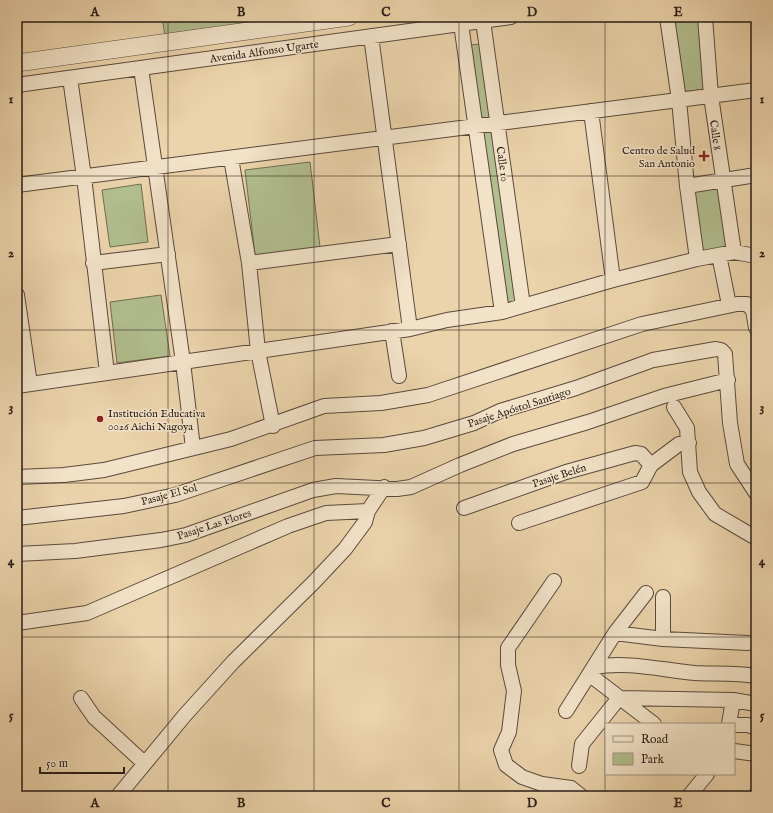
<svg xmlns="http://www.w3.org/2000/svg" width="773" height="813" font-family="'IM FELL English',serif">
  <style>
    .green { fill: #b1be8e; stroke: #6e6e52 }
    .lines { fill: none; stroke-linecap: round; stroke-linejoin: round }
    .minor-casing { stroke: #5a4a3c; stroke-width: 16 }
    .tertiary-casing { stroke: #5a4a3c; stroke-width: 18 }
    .minor { stroke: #f2e2c8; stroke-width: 14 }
    .tertiary { stroke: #f2e2c8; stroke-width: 17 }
    .grid { fill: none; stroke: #2a1d17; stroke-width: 1; stroke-opacity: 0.55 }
    .poi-dot { fill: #8f2418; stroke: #f2e2c8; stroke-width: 1.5 }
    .labels { text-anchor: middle; stroke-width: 3; stroke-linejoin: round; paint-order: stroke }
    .street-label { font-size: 11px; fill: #2a1d17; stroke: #f2e2c8 }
    .poi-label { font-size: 11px; fill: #2a1d17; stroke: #f2e2c8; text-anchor: end }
    .neatline { fill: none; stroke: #2a1d17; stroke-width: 1.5 }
    .grid-label { font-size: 13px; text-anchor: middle; font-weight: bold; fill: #2a1d17 }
  </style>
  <rect width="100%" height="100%" fill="#ebd3ab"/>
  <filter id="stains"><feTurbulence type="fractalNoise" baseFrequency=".005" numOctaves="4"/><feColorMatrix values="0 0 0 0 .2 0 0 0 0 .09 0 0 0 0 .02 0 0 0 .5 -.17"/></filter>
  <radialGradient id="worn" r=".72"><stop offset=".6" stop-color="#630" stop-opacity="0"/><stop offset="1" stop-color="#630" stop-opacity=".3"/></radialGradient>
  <path class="green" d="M 162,17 L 306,17 L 165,36 Z
    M 673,17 L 698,17 L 708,91 L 685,94 Z
    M 481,44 L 491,117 L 480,119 L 470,45 Z
    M 492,130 L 516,303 L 506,304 L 482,131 Z
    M 310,162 L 320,247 L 255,255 L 245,170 Z
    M 141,184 L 148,242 L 110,247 L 102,190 Z
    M 720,186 L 727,247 L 702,251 L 694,190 Z
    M 161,295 L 170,356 L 117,363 L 110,302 Z"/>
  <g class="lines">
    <g class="minor-casing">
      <path id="minor" d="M 667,17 L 679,100 L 687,186 L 697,259
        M 705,17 L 711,96 L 734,252
        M 483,21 L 523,306
        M 461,24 L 502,312
        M 371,36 L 410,329
        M 141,68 L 183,362 L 193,448
        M 70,78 L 84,177 L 107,373
        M 17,85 L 511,17
        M 591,111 L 613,280
        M 231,158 L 249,263 L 258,351 L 273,426
        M 17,185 L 756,90
        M 687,186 L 756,175
        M 719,255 L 729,305
        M 93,263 L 168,254
        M 249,263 L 399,244
        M 17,295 L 30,384
        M 392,331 L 399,376
        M 17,386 L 410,329 L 447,320 L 502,312 L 613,280 L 697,259 L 734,252 L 756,256
        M 674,407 L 687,428 L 690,472 L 699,492 L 715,514 L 756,538
        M 17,477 L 64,475 L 104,470 L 231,439 L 324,406 L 381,403 L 428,395 L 642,324 L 737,304 L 747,304 L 753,310 L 756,328
        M 464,508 L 566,472 L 635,453 L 641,454 L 651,465
        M 17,518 L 124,506 L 175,495 L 315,448 L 384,445 L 424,438 L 474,423 L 500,411 L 576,388 L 653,360 L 716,349 L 721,350 L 725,354 L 730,423 L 737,464 L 756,493
        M 519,523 L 642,482 L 651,465 L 679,444 L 689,443
        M 17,554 L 75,551 L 161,540 L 186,535 L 313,490 L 336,486 L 397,489 L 411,487 L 460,465 L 513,444 L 588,422 L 664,396 L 728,380
        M 554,581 L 508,648 L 508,665 L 514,691 L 509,732 L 501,750 L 506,765 L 522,777 L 542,784 L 571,788 L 581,796
        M 17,623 L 87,613 L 288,526 L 326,513 L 368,511
        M 615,633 L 663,639 L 748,643
        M 663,639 L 663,597
        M 594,667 C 628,661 662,670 695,673 C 715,674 736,673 756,676
        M 590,675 L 654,724
        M 81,698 L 94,717 L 144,763
        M 619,698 L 733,700 L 756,704
        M 566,711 L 615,633 L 646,593
        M 729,724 L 733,700
        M 734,725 L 748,725 L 756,728
        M 734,751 L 756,754
        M 579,766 L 582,744 L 619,698
        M 118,796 L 185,715 L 233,662 L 314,582 L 345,549 L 365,522 L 368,511 L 384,487
        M 689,796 L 707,774
        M 755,796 L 756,795"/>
    </g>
    <g class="tertiary-casing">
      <path id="tertiary" d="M 17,63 L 349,17"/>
    </g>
    <use href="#minor" class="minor"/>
    <use href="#tertiary" class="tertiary"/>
  </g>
  <path class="grid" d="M 168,17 L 168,796M 314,17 L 314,796M 459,17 L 459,796M 605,17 L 605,796M 17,176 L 756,176M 17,330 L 756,330M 17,483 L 756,483M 17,637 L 756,637"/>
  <g class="poi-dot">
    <path d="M702 150h4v4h4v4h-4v4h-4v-4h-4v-4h4z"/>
    <circle cx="100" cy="419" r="4"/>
  </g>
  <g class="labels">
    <g class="street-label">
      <text transform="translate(264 51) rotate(-8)" y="4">Avenida Alfonso Ugarte</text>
      <text transform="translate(716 135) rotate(82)" y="4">Calle 8</text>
      <text transform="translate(503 164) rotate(82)" y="4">Calle 10</text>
      <text transform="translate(519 407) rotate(-18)" y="4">Pasaje Apóstol Santiago</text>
      <text transform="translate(559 475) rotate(-18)" y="4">Pasaje Belén</text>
      <text transform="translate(169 494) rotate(-15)" y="4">Pasaje El Sol</text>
      <text transform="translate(214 524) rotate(-18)" y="4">Pasaje Las Flores</text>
    </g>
    <g class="poi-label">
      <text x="695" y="154">Centro de Salud<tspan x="695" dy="13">San Antonio</tspan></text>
      <text x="108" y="417" text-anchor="start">Institución Educativa<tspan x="108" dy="13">0026 Aichi Nagoya</tspan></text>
    </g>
  </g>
  <rect width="773" height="813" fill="none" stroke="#ebd3ab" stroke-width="44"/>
  <rect x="605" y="723" width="130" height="52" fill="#f2e2c8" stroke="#a29381"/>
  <rect x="613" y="736" width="20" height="6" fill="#f2e2c8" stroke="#a29381"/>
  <text x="641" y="743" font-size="12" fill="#2a1d17">Road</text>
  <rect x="613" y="753" width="20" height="12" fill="#b1be8e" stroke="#a29381"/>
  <text x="641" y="763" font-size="12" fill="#2a1d17">Park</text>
  <path d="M40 767v6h84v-6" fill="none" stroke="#2a1d17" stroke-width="2"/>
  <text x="46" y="767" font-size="12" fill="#2a1d17" stroke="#f2e2c8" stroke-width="3" paint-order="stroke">50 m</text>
  <rect x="22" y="22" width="729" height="769" class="neatline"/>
  <g class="grid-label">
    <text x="95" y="16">A</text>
    <text x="241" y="16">B</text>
    <text x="386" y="16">C</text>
    <text x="532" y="16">D</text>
    <text x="678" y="16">E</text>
    <text x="11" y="103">1</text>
    <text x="762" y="103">1</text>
    <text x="11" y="257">2</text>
    <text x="762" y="257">2</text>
    <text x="11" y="411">3</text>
    <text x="762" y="411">3</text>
    <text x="11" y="565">4</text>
    <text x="762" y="565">4</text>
    <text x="11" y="719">5</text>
    <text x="762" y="719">5</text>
    <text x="95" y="807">A</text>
    <text x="241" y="807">B</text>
    <text x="386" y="807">C</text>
    <text x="532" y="807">D</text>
    <text x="678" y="807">E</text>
  </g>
  <rect width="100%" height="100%" filter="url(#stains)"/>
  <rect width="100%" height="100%" fill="url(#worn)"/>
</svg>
